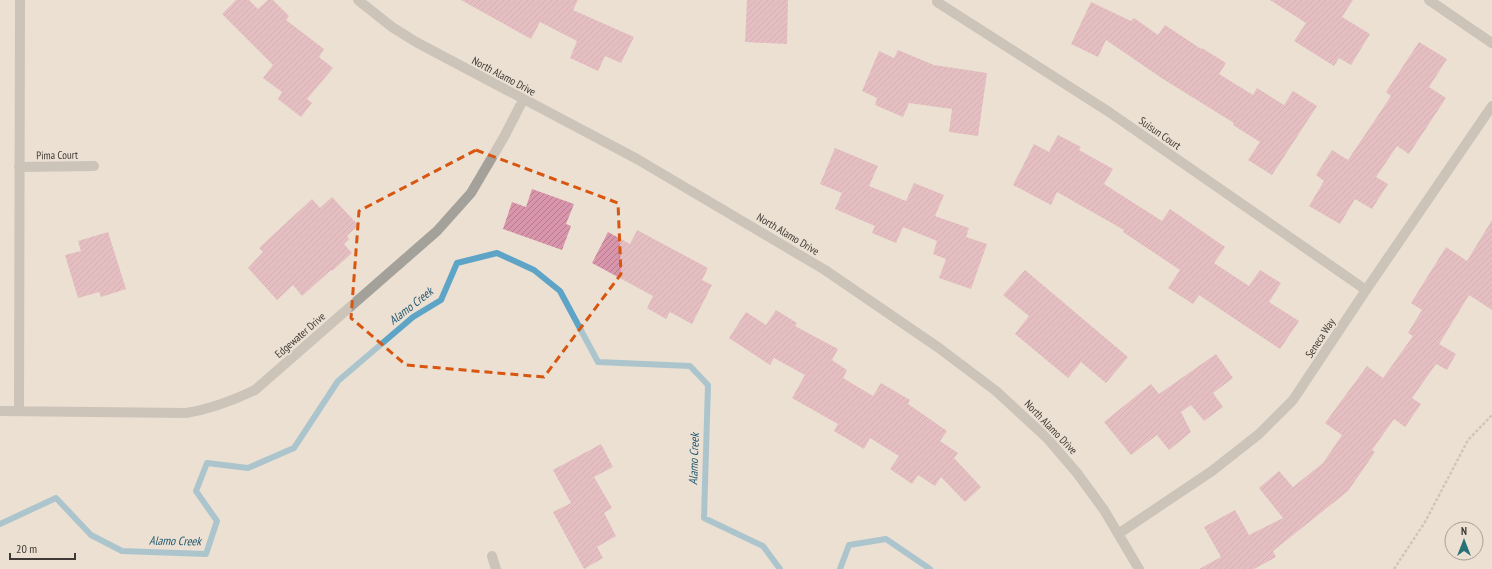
<svg xmlns="http://www.w3.org/2000/svg" width="1492" height="569" font-family="'PT Sans Narrow',sans-serif">
  <style>
    .lines { fill: none; stroke-linecap: round; stroke-linejoin: round }
    .stream { stroke: #5ea4c6; stroke-width: 6 }
    .building { fill: url(#building-hatch) }
    .path { stroke: #aea59b; stroke-width: 2.5; stroke-dasharray: 3 2; stroke-linecap: butt }
    .minor { stroke: #a4a19a; stroke-width: 10 }
    .marked { fill: none; stroke: #d75610; stroke-width: 3; stroke-dasharray: 8 5; stroke-linejoin: round }
    .labels { text-anchor: middle; stroke-width: 4; stroke-linejoin: round; paint-order: stroke }
    .street-label { font-size: 11px; fill: #3f3a35; stroke: #ece0d3 }
    .water-label { font-size: 12px; font-style: italic; fill: #1e566f; stroke: #ece0d3 }
  </style>
  <defs>
    <pattern id="building-hatch" width="6" height="6" patternUnits="userSpaceOnUse"><rect width="6" height="6" fill="#d995ab"/><path d="M-1 1l2-2M0 6l6-6M5 7l2-2" fill="none" stroke="#b17b8c"/></pattern>
  </defs>
  <rect width="100%" height="100%" fill="#ece0d3"/>
  <g class="lines">
    <path class="stream" d="M 0,524 L 56,498 L 91,535 L 122,551 L 206,554 L 217,521 L 196,491 L 207,463 L 248,468 L 294,448 L 338,381 L 413,317 L 441,300 L 457,263 L 497,253 L 534,270 L 560,291 L 598,362 L 690,366 L 708,385 L 704,518 L 763,546 L 780,569
      M 840,569 L 849,545 L 886,539 L 930,569"/>
  </g>
  <path class="building" d="M 236,0 L 249,0 L 258,9 L 268,0 L 273,0 L 289,16 L 286,20 L 324,49 L 319,57 L 333,68 L 307,99 L 312,103 L 301,117 L 278,99 L 282,92 L 263,78 L 273,65 L 222,14 Z
    M 461,0 L 578,0 L 573,10 L 634,37 L 621,63 L 605,56 L 598,71 L 570,58 L 577,41 L 540,22 L 531,39 Z
    M 747,0 L 788,0 L 787,44 L 745,42 Z
    M 1270,0 L 1353,0 L 1342,17 L 1370,34 L 1351,65 L 1339,58 L 1334,66 L 1294,41 L 1306,23 Z
    M 1091,2 L 1131,21 L 1134,18 L 1158,35 L 1165,25 L 1201,49 L 1202,48 L 1226,63 L 1219,74 L 1253,95 L 1257,88 L 1284,105 L 1293,91 L 1317,106 L 1272,175 L 1248,160 L 1260,142 L 1233,125 L 1234,123 L 1163,79 L 1106,40 L 1098,57 L 1071,44 Z
    M 1419,42 L 1447,59 L 1429,87 L 1446,98 L 1409,154 L 1397,146 L 1376,177 L 1388,184 L 1372,209 L 1355,199 L 1340,224 L 1309,206 L 1324,181 L 1316,175 L 1332,150 L 1348,160 L 1391,96 L 1386,92 Z
    M 898,50 L 934,65 L 987,73 L 978,136 L 949,132 L 952,109 L 909,103 L 903,117 L 875,105 L 877,98 L 862,91 L 879,51 L 894,58 Z
    M 1058,135 L 1081,147 L 1079,150 L 1113,169 L 1104,184 L 1162,221 L 1170,209 L 1225,247 L 1214,263 L 1249,286 L 1260,270 L 1281,283 L 1269,302 L 1299,321 L 1280,349 L 1199,295 L 1193,304 L 1168,288 L 1180,270 L 1123,232 L 1124,230 L 1057,192 L 1051,205 L 1013,185 L 1034,144 L 1049,152 Z
    M 835,148 L 878,166 L 869,186 L 906,201 L 914,183 L 944,195 L 935,216 L 969,228 L 966,237 L 987,244 L 971,289 L 939,278 L 946,259 L 933,254 L 937,241 L 903,227 L 896,243 L 872,233 L 875,226 L 835,209 L 842,193 L 820,184 Z
    M 532,189 L 574,204 L 566,224 L 571,226 L 562,250 L 503,229 L 512,202 L 526,207 Z
    M 332,197 L 358,225 L 347,236 L 349,239 L 344,244 L 352,253 L 332,271 L 331,270 L 302,296 L 293,285 L 277,300 L 248,268 L 263,252 L 259,248 L 312,199 L 320,208 Z
    M 1492,220 L 1492,310 L 1469,295 L 1439,344 L 1456,354 L 1447,370 L 1436,364 L 1412,398 L 1421,404 L 1405,427 L 1394,419 L 1372,450 L 1375,452 L 1348,491 L 1273,551 L 1276,557 L 1254,569 L 1199,569 L 1221,557 L 1204,527 L 1235,510 L 1249,535 L 1283,518 L 1259,488 L 1279,471 L 1293,487 L 1323,463 L 1342,435 L 1325,423 L 1367,366 L 1383,378 L 1413,336 L 1408,333 L 1422,310 L 1411,303 L 1446,247 L 1467,261 Z
    M 637,230 L 708,268 L 702,280 L 712,285 L 692,324 L 670,312 L 666,319 L 647,308 L 653,296 L 592,263 L 608,232 L 630,244 Z
    M 108,232 L 126,289 L 101,297 L 99,292 L 78,298 L 65,255 L 81,251 L 78,241 Z
    M 1025,270 L 1128,357 L 1106,383 L 1081,362 L 1068,378 L 1015,334 L 1029,316 L 1003,295 Z
    M 776,310 L 797,323 L 795,326 L 838,349 L 832,360 L 847,370 L 843,378 L 873,396 L 881,383 L 910,400 L 908,404 L 947,431 L 940,441 L 958,453 L 954,458 L 981,487 L 965,502 L 941,477 L 935,486 L 918,475 L 912,484 L 890,469 L 899,456 L 870,438 L 864,449 L 834,431 L 838,424 L 792,398 L 805,375 L 774,358 L 770,365 L 729,338 L 746,312 L 766,325 Z
    M 1216,354 L 1233,378 L 1213,393 L 1223,407 L 1204,421 L 1191,405 L 1181,412 L 1191,432 L 1169,450 L 1157,435 L 1131,455 L 1104,422 L 1151,384 L 1159,394 Z
    M 601,444 L 613,467 L 594,477 L 612,508 L 604,513 L 616,536 L 597,547 L 603,558 L 584,569 L 553,512 L 571,503 L 553,470 Z"/>
  <g class="lines">
    <path class="path" d="M 1394,569 L 1425,522 L 1468,440 L 1492,415"/>
    <path class="minor" d="M 358,0 L 392,27 L 416,42 L 637,159 L 825,270 L 939,348 L 996,391 L 1047,438 L 1077,473 L 1104,510 L 1139,569
      M 1429,0 L 1492,43
      M 937,2 L 1109,112 L 1366,290
      M 19,167 L 94,166
      M 0,411 L 186,413 C 211,409 232,401 255,390 L 437,231 L 471,193 L 504,137 L 523,100
      M 19,411 L 20,0
      M 1118,534 L 1212,471 L 1259,434 L 1293,400 L 1366,290 L 1492,106
      M 492,556 L 496,569"/>
  </g>
  <path d="M0 0H1492V569H0ZM 476,150 L 618,203 L 621,274 L 544,377 L 406,365 L 351,318 L 359,211 Z" fill="#ece0d3" fill-opacity=".55" fill-rule="evenodd"/>
  <path class="marked" d="M 476,150 L 618,203 L 621,274 L 544,377 L 406,365 L 351,318 L 359,211 Z"/>
  <g class="labels">
    <g class="street-label">
      <text transform="translate(504 76) rotate(28)" y="4">North Alamo Drive</text>
      <text transform="translate(1160 133) rotate(35)" y="4">Suisun Court</text>
      <text transform="translate(57 155) rotate(-1)" y="4">Pima Court</text>
      <text transform="translate(788 234) rotate(31)" y="4">North Alamo Drive</text>
      <text transform="translate(300 335) rotate(-41)" y="4">Edgewater Drive</text>
      <text transform="translate(1320 338) rotate(-57)" y="4">Seneca Way</text>
      <text transform="translate(1051 427) rotate(46)" y="4">North Alamo Drive</text>
    </g>
    <g class="water-label">
      <text transform="translate(411 306) rotate(-38)" y="4">Alamo Creek</text>
      <text transform="translate(694 459) rotate(-88)" y="4">Alamo Creek</text>
      <text transform="translate(175 541) rotate(1)" y="4">Alamo Creek</text>
    </g>
  </g>
  <g transform="translate(1464 541)"><circle r="19" fill="#ece0d3" stroke="#a79e94"/>
  <path d="M0-3L7 15L0 10L-7 15Z" fill="#267176"/>
  <text y="-6" font-size="11" font-weight="bold" text-anchor="middle" fill="#3f3a35">N</text>
  </g>
  <path d="M10 553v6h65v-6" fill="none" stroke="#3f3a35" stroke-width="2"/>
  <text x="16" y="553" font-size="12" fill="#3f3a35" stroke="#ece0d3" stroke-width="3" paint-order="stroke">20 m</text>
</svg>
